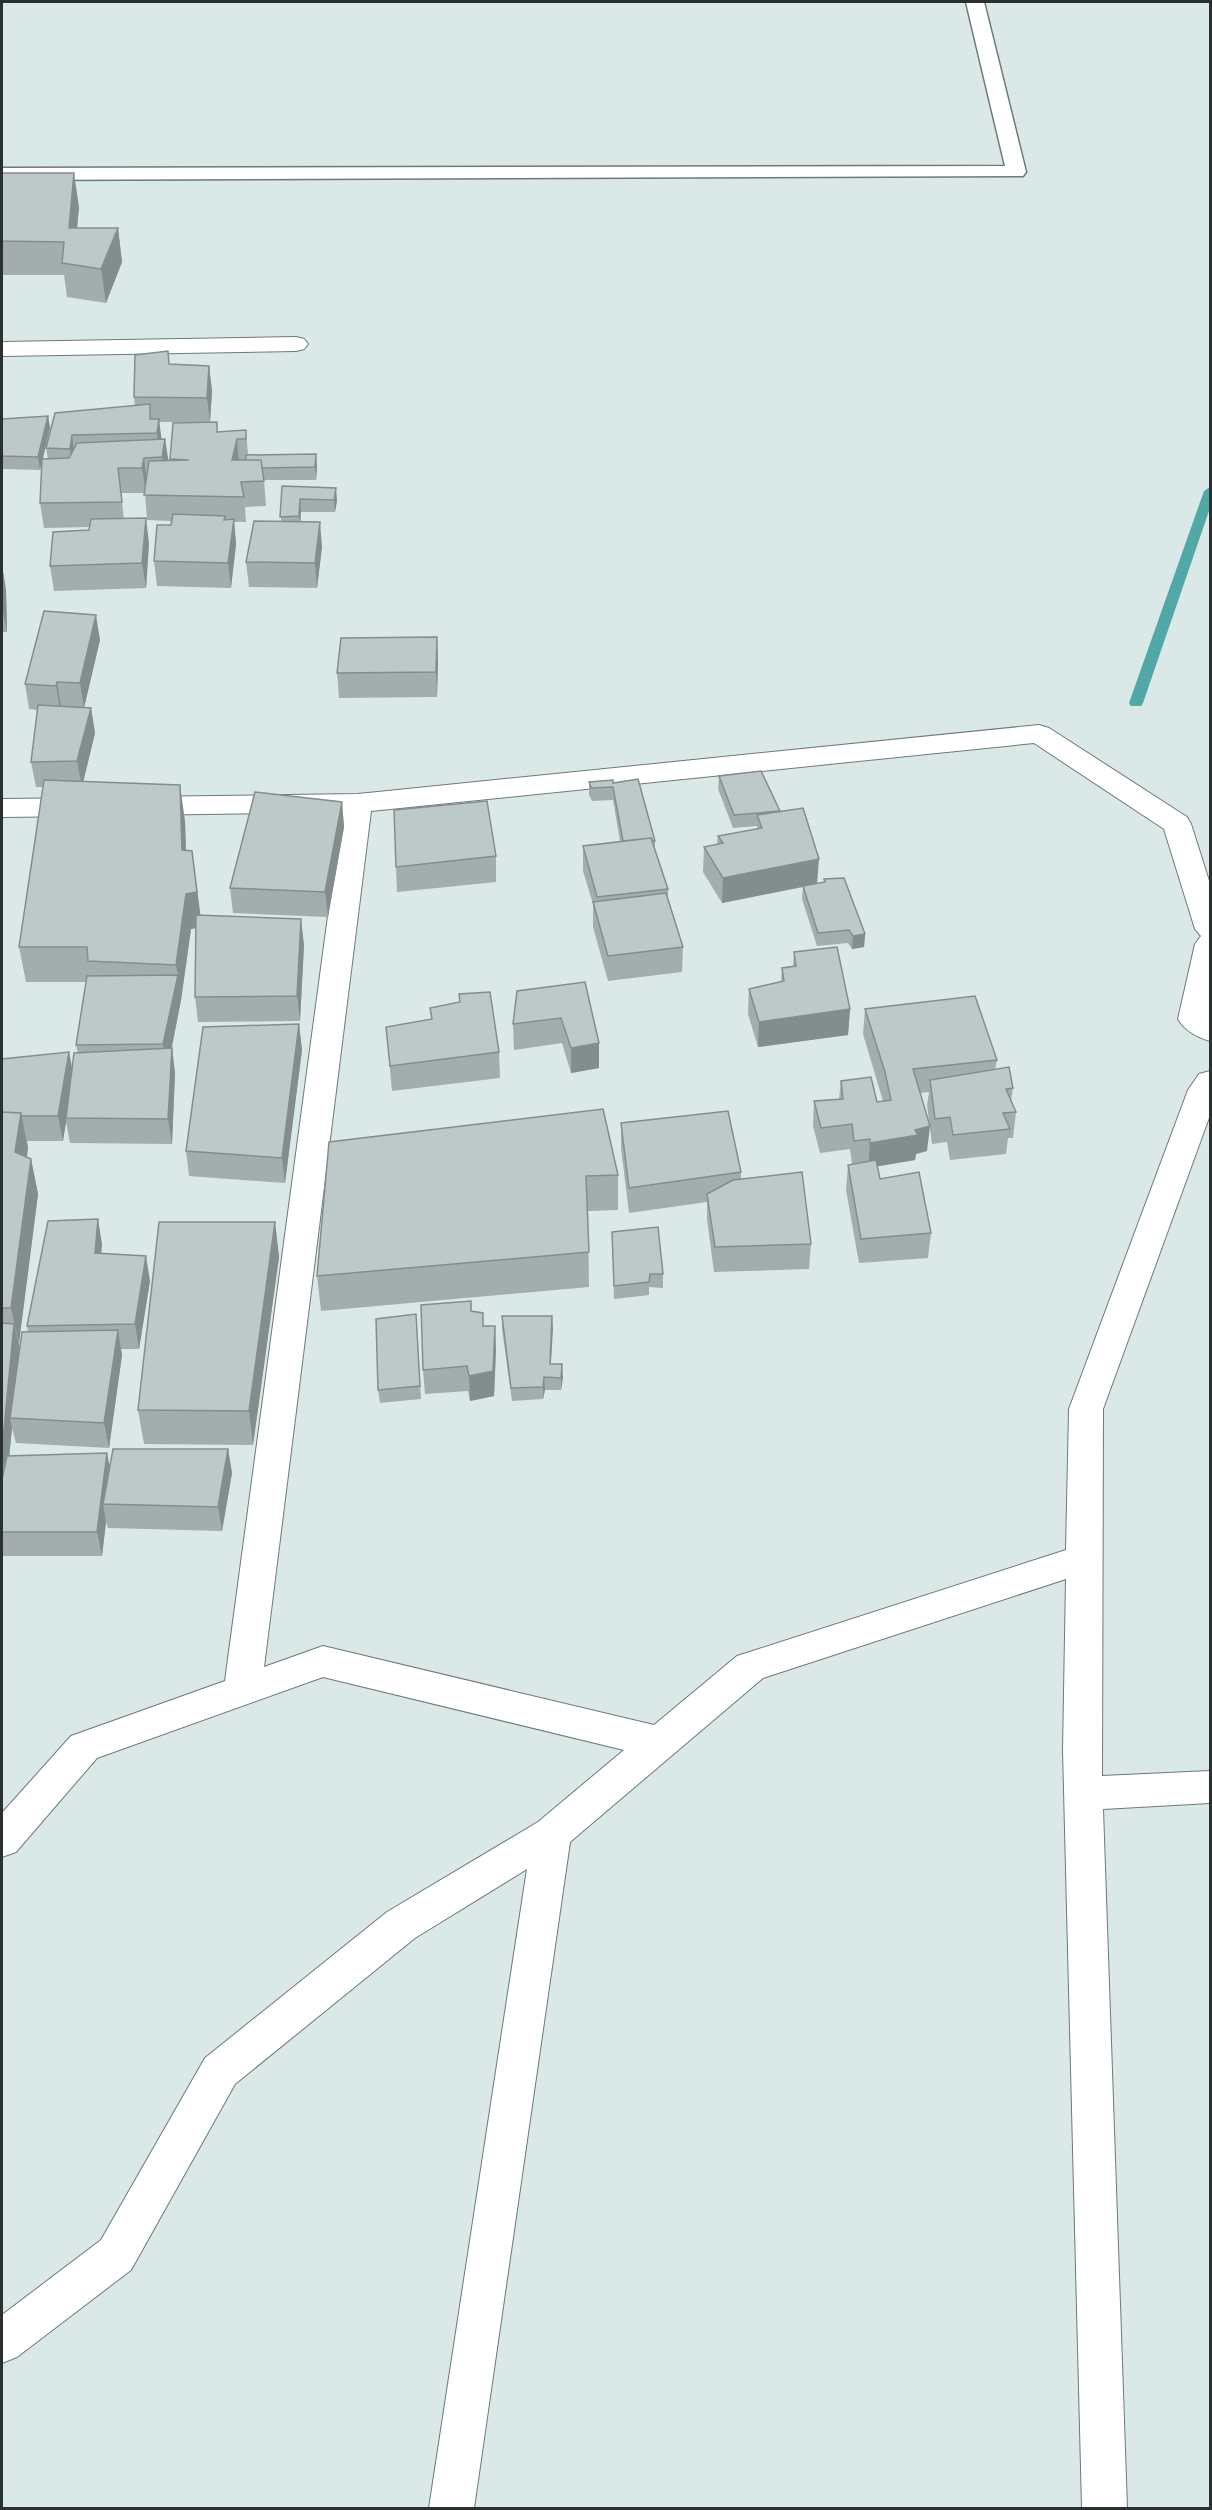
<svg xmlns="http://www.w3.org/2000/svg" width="1212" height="2510" font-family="'Space Grotesk',sans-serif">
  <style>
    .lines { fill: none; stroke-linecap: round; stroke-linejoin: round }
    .stream { fill: #51a8a7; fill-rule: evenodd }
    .service-casing { stroke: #6e7979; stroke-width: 3 }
    .minor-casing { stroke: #6e7979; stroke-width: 2 }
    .service { fill: #fff; fill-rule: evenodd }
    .minor { fill: #fff; fill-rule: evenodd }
    .wall { fill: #a3adad; fill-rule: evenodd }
    .shaded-wall { fill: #848d8d }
    .building { fill: #bdc9c9; stroke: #848d8d; stroke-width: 1.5 }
  </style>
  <rect width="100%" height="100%" fill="#dbe8e8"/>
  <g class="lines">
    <path class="stream" d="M 1210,487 L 1210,508 L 1143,703 L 1141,706 L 1131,706 L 1129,703 L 1204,491 Z"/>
    <g class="service-casing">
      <path id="service" d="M 966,2 L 984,2 L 1026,172 L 1023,176 L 2,180 L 2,168 L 1005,166 Z"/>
    </g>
    <g class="minor-casing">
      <path id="minor" d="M 296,337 L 304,339 L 308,344 L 304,349 L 296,351 L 2,356 L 2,342 Z
        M 1039,725 L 1049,728 L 1187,817 L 1191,824 L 1210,884 L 1210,1041 C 1197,1037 1185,1031 1178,1019 L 1195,944 L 1201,936 L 1195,929 L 1164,829 L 1034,743 L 371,811 L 264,1667 L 323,1646 L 654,1725 L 737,1656 L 1066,1550 L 1069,1409 L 1188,1090 L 1199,1074 L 1210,1071 L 1210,1115 L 1103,1409 L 1102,1776 L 1210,1771 L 1210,1803 L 1103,1809 L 1127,2508 L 1082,2508 L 1063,1750 L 1066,1579 L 763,1678 L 570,1842 L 474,2508 L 429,2508 L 527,1869 L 415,1938 L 235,2084 L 131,2270 L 17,2357 L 2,2363 L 2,2315 L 101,2240 L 205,2058 L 387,1912 L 538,1822 L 624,1750 L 323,1677 L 97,1758 L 16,1852 L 2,1857 L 2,1813 L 71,1736 L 225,1681 L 342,812 L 136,815 L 126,812 L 122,806 L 126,800 L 136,797 L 358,794 Z
        M 85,798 L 95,801 L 99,807 L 95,813 L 85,816 L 2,817 L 2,799 Z"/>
    </g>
    <use href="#service" class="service"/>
    <use href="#minor" class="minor"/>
  </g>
  <path class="wall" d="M 2,173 L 79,207 L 77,228 L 118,228 L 122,262 L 106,303 L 67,297 L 64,275 L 2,275 Z
    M 170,364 L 209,366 L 212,391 L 210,422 L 217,422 L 218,432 L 246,430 L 248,455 L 316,454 L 317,467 L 316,480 L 264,480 L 266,506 L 245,507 L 246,522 L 234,522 L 236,544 L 231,588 L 157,586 L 154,561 L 171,525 L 172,521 L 147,520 L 145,493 L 121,493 L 124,519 L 149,543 L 146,588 L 54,591 L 50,566 L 89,530 L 90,527 L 44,528 L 40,503 L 42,460 L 40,470 L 2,469 L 2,419 L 48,416 L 50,428 L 43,459 L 48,459 L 46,448 L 135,406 L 134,397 ZM 159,422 L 206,422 L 170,459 L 170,461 L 168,461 L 165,439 L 161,439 Z
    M 282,486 L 337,501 L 335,512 L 301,512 L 300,522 L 322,547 L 317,588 L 249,587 L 246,562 L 281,521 Z
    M 2,565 L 6,590 L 7,632 L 2,632 Z
    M 437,637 L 438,662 L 437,697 L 339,698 L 337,673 Z
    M 100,640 L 84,707 L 91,708 L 95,733 L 83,782 L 185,821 L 186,851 L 197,886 L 200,915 L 304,945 L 300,1021 L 198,1022 L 195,997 L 196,928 L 191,929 L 181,1000 L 172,1048 L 175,1073 L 172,1144 L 70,1143 L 66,1122 L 63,1141 L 27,1141 L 28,1148 L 27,1157 L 31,1159 L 38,1194 L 19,1343 L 20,1349 L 28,1332 L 27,1326 L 102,1244 L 101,1253 L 150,1281 L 139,1349 L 121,1349 L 122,1355 L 109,1448 L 16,1443 L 12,1428 L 9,1456 L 110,1465 L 228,1449 L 232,1473 L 222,1531 L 108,1528 L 106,1522 L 102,1556 L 2,1556 L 2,1059 L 72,1069 L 78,1053 L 76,1045 L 86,982 L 26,982 L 19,947 L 43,787 L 36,787 L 31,762 L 37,710 L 29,709 L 25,684 Z
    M 719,776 L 780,811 L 817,884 L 824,883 L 824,879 L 865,934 L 864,947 L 852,949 L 848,943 L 817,946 L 802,899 L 803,887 L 722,903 L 703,872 L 704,847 L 717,844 L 718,836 L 757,829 L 757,826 L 733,828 L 718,789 Z
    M 589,782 L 613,783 L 655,841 L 655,849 L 668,889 L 668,899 L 683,947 L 682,972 L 608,981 L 593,927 L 593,904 L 583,871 L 583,846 L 620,841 L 613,800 L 592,801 L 589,795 Z
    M 342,802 L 344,827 L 328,917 L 233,913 L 230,888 Z
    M 496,856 L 496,882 L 397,892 L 396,867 Z
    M 794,952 L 850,1009 L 848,1035 L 758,1047 L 748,1014 L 749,989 L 781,981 L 782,968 L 793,967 Z
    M 585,982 L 599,1068 L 571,1073 L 562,1043 L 514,1050 L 513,1024 Z
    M 459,994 L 499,1052 L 500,1078 L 392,1091 L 386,1027 L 431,1019 L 430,1008 L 459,1002 Z
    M 865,1009 L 997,1060 L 995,1070 L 1013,1088 L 1011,1100 L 1016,1112 L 1013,1138 L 1008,1138 L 1006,1154 L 950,1160 L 947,1142 L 932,1144 L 927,1105 L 929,1092 L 920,1093 L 927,1151 L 916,1154 L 915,1160 L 877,1166 L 880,1179 L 931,1233 L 928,1258 L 859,1263 L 846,1190 L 848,1165 L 852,1164 L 850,1149 L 820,1153 L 813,1126 L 814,1101 L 839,1099 L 841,1081 L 877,1102 L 883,1101 L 863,1034 Z
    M 299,1024 L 302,1050 L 285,1183 L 189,1176 L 186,1151 Z
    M 621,1123 L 741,1172 L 741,1179 L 811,1244 L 809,1269 L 714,1272 L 707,1219 L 707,1202 L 629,1213 L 621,1148 Z
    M 329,1142 L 618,1175 L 618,1210 L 588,1211 L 589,1287 L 321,1311 L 317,1276 Z
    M 275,1222 L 279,1257 L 253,1445 L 144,1444 L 138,1410 Z
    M 612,1232 L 663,1274 L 663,1288 L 649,1287 L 649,1295 L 614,1299 Z
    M 472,1311 L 483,1313 L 483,1326 L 495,1326 L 496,1350 L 494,1396 L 470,1401 L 468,1391 L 425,1394 L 423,1370 Z
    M 416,1314 L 421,1399 L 380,1403 L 378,1390 Z
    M 502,1316 L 552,1316 L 551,1364 L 563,1377 L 561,1390 L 545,1390 L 543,1399 L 512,1401 L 502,1329 Z"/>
  <path class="shaded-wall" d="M 74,173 L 79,207 L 74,261 L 69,228 Z
    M 118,228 L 122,262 L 106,303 L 101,269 Z
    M 209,366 L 212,391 L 210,422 L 207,398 Z
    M 48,416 L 50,428 L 40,470 L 38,457 Z
    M 159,419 L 162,443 L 160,458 L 157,433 Z
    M 72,435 L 75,460 L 73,473 L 70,449 Z
    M 165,439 L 169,464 L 165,481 L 162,457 Z
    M 237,439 L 239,464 L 232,460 Z
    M 316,454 L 317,467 L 316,480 L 315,467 Z
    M 144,458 L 147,483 L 146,493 L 142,468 Z
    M 336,488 L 337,501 L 335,512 L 334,500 Z
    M 300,499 L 301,512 L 300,529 L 299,516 Z
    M 146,518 L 149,543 L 146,588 L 142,563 Z
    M 234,519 L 236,544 L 231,588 L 228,563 Z
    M 320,522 L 322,547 L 317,588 L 315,563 Z
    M 2,565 L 6,590 L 7,632 L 2,607 Z
    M 96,615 L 100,640 L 84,708 L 80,683 Z
    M 437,637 L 438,662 L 437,697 L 436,672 Z
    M 57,682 L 61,707 L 60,711 L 56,686 Z
    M 91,708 L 95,733 L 82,787 L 77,761 Z
    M 180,785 L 185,821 L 187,886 L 182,850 Z
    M 342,802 L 344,827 L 328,917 L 325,892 Z
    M 192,851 L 202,927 L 191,929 L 181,1000 L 167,1070 L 163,1044 L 178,975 L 176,965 Z
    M 819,859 L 817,884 L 722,903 L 723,878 Z
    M 301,919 L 304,945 L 300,1021 L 297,996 Z
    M 865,934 L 864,947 L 852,949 L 853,936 Z
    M 850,1009 L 848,1035 L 758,1047 L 759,1022 Z
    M 299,1024 L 302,1050 L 285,1183 L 282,1158 Z
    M 599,1043 L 599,1068 L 571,1073 L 571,1048 Z
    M 172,1048 L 175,1073 L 172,1144 L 168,1119 Z
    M 69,1052 L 74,1077 L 66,1118 L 66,1122 L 63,1141 L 58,1116 Z
    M 21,1113 L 28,1148 L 22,1187 L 15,1152 Z
    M 930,1126 L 927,1151 L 916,1154 L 915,1160 L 868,1168 L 870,1143 Z
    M 31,1159 L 38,1194 L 19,1343 L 11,1308 Z
    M 98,1219 L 102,1244 L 99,1278 L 95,1253 Z
    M 275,1222 L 279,1257 L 253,1445 L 249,1411 Z
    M 146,1256 L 150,1281 L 139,1349 L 135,1324 Z
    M 552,1316 L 553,1329 L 550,1377 L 550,1364 Z
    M 14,1324 L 20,1349 L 10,1418 L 12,1428 L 7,1480 L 2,1458 L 2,1450 Z
    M 495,1326 L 496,1350 L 494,1396 L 470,1401 L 469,1376 Z
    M 118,1330 L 122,1355 L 109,1448 L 104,1423 Z
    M 562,1364 L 563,1377 L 561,1390 L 561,1378 Z
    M 544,1377 L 545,1390 L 543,1399 L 543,1387 Z
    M 228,1449 L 232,1473 L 222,1531 L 218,1507 Z
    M 107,1453 L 112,1477 L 103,1504 L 106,1522 L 102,1556 L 97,1532 Z"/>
  <path class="building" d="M 2,173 L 74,173 L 69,228 L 118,228 L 101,269 L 62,263 L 64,242 L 2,241 Z
    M 168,351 L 169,364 L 209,366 L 207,398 L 134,397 L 135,355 Z
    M 150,404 L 150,419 L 159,419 L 157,433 L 72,435 L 70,449 L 46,448 L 55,413 Z
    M 48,416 L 38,457 L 2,456 L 2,419 Z
    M 217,422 L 217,432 L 246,430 L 246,439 L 237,439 L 232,460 L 261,460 L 264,481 L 241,482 L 244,497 L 144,495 L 149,461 L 189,460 L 170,459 L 173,423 Z
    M 165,439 L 162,457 L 144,458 L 142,468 L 118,468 L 122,502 L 40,503 L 42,459 L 69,458 L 77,443 Z
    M 316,454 L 315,467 L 262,468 L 261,460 L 246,460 L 246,455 Z
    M 282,486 L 336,488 L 334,500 L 300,499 L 299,516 L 280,517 Z
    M 173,514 L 225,516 L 224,520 L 234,519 L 228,563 L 154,561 L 157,525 L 171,525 Z
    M 146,518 L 142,563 L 50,566 L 53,532 L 89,530 L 91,519 Z
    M 254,521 L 320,522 L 315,563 L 246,562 Z
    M 44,611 L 96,615 L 80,683 L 57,682 L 56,686 L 25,684 Z
    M 437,637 L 436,672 L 337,673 L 341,638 Z
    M 38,705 L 91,708 L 77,761 L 31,762 Z
    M 761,771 L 780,811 L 734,815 L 719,776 Z
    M 638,779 L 655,841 L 653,841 L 651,838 L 623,841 L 613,787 L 591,788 L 589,782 L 613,780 L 613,783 Z
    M 44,780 L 180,785 L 182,850 L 192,851 L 197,892 L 186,894 L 176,965 L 88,961 L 87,947 L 19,947 Z
    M 255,792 L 342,802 L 325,892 L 230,888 Z
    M 487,801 L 496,856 L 396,867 L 394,810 Z
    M 803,808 L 819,859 L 723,878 L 704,847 L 723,843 L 718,836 L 762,828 L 757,815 Z
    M 651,838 L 668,889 L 597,897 L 583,846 Z
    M 844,878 L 865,934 L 853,936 L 849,930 L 818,933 L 803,886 L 825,882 L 824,879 Z
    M 666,893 L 683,947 L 608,956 L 593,902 Z
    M 196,915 L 301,919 L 297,996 L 195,997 Z
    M 837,947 L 850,1009 L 759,1022 L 749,989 L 784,981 L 782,968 L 796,966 L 794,952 Z
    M 178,975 L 163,1044 L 76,1045 L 87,976 Z
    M 585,982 L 599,1043 L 571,1048 L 561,1018 L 513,1024 L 517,991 Z
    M 490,992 L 499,1052 L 390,1066 L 386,1027 L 432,1019 L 430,1008 L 460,1002 L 459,994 Z
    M 975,996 L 997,1060 L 913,1069 L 930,1126 L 915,1130 L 918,1135 L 870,1143 L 870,1139 L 854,1141 L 852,1124 L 821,1128 L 814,1101 L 843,1099 L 841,1081 L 871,1077 L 877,1102 L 891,1100 L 885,1072 L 865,1009 Z
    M 299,1024 L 282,1158 L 186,1151 L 203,1027 Z
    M 172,1048 L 168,1119 L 66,1118 L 74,1053 Z
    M 69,1052 L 58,1116 L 21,1116 L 21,1113 L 2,1112 L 2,1059 Z
    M 1009,1067 L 1013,1088 L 1006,1089 L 1016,1112 L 1003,1113 L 1010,1129 L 953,1135 L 950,1117 L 935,1119 L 930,1080 Z
    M 603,1109 L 618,1175 L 586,1176 L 589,1252 L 317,1276 L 329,1142 Z
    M 728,1111 L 741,1172 L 629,1188 L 621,1123 Z
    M 2,1112 L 21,1113 L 15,1152 L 31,1159 L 11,1308 L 2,1308 Z
    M 876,1160 L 880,1179 L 919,1172 L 931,1233 L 861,1239 L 848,1165 Z
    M 802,1172 L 811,1244 L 715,1247 L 707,1194 L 733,1180 Z
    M 98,1219 L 95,1253 L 146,1256 L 135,1324 L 27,1326 L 48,1221 Z
    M 159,1222 L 275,1222 L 249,1411 L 138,1410 Z
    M 658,1227 L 663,1274 L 650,1274 L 649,1282 L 614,1286 L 612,1232 Z
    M 471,1301 L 471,1311 L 483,1313 L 483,1326 L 495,1326 L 493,1371 L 469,1376 L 467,1366 L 423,1370 L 421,1305 Z
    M 416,1314 L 420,1386 L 378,1390 L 376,1319 Z
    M 502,1316 L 552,1316 L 550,1364 L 562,1364 L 561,1378 L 544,1377 L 543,1387 L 511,1388 Z
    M 2,1323 L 14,1324 L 2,1450 Z
    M 118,1330 L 104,1423 L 10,1418 L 22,1332 Z
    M 113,1449 L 228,1449 L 218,1507 L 103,1504 Z
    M 107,1453 L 97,1532 L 2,1532 L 2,1479 L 7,1456 Z"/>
  <rect width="1212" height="2510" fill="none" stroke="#2a2f2f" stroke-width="6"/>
</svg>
